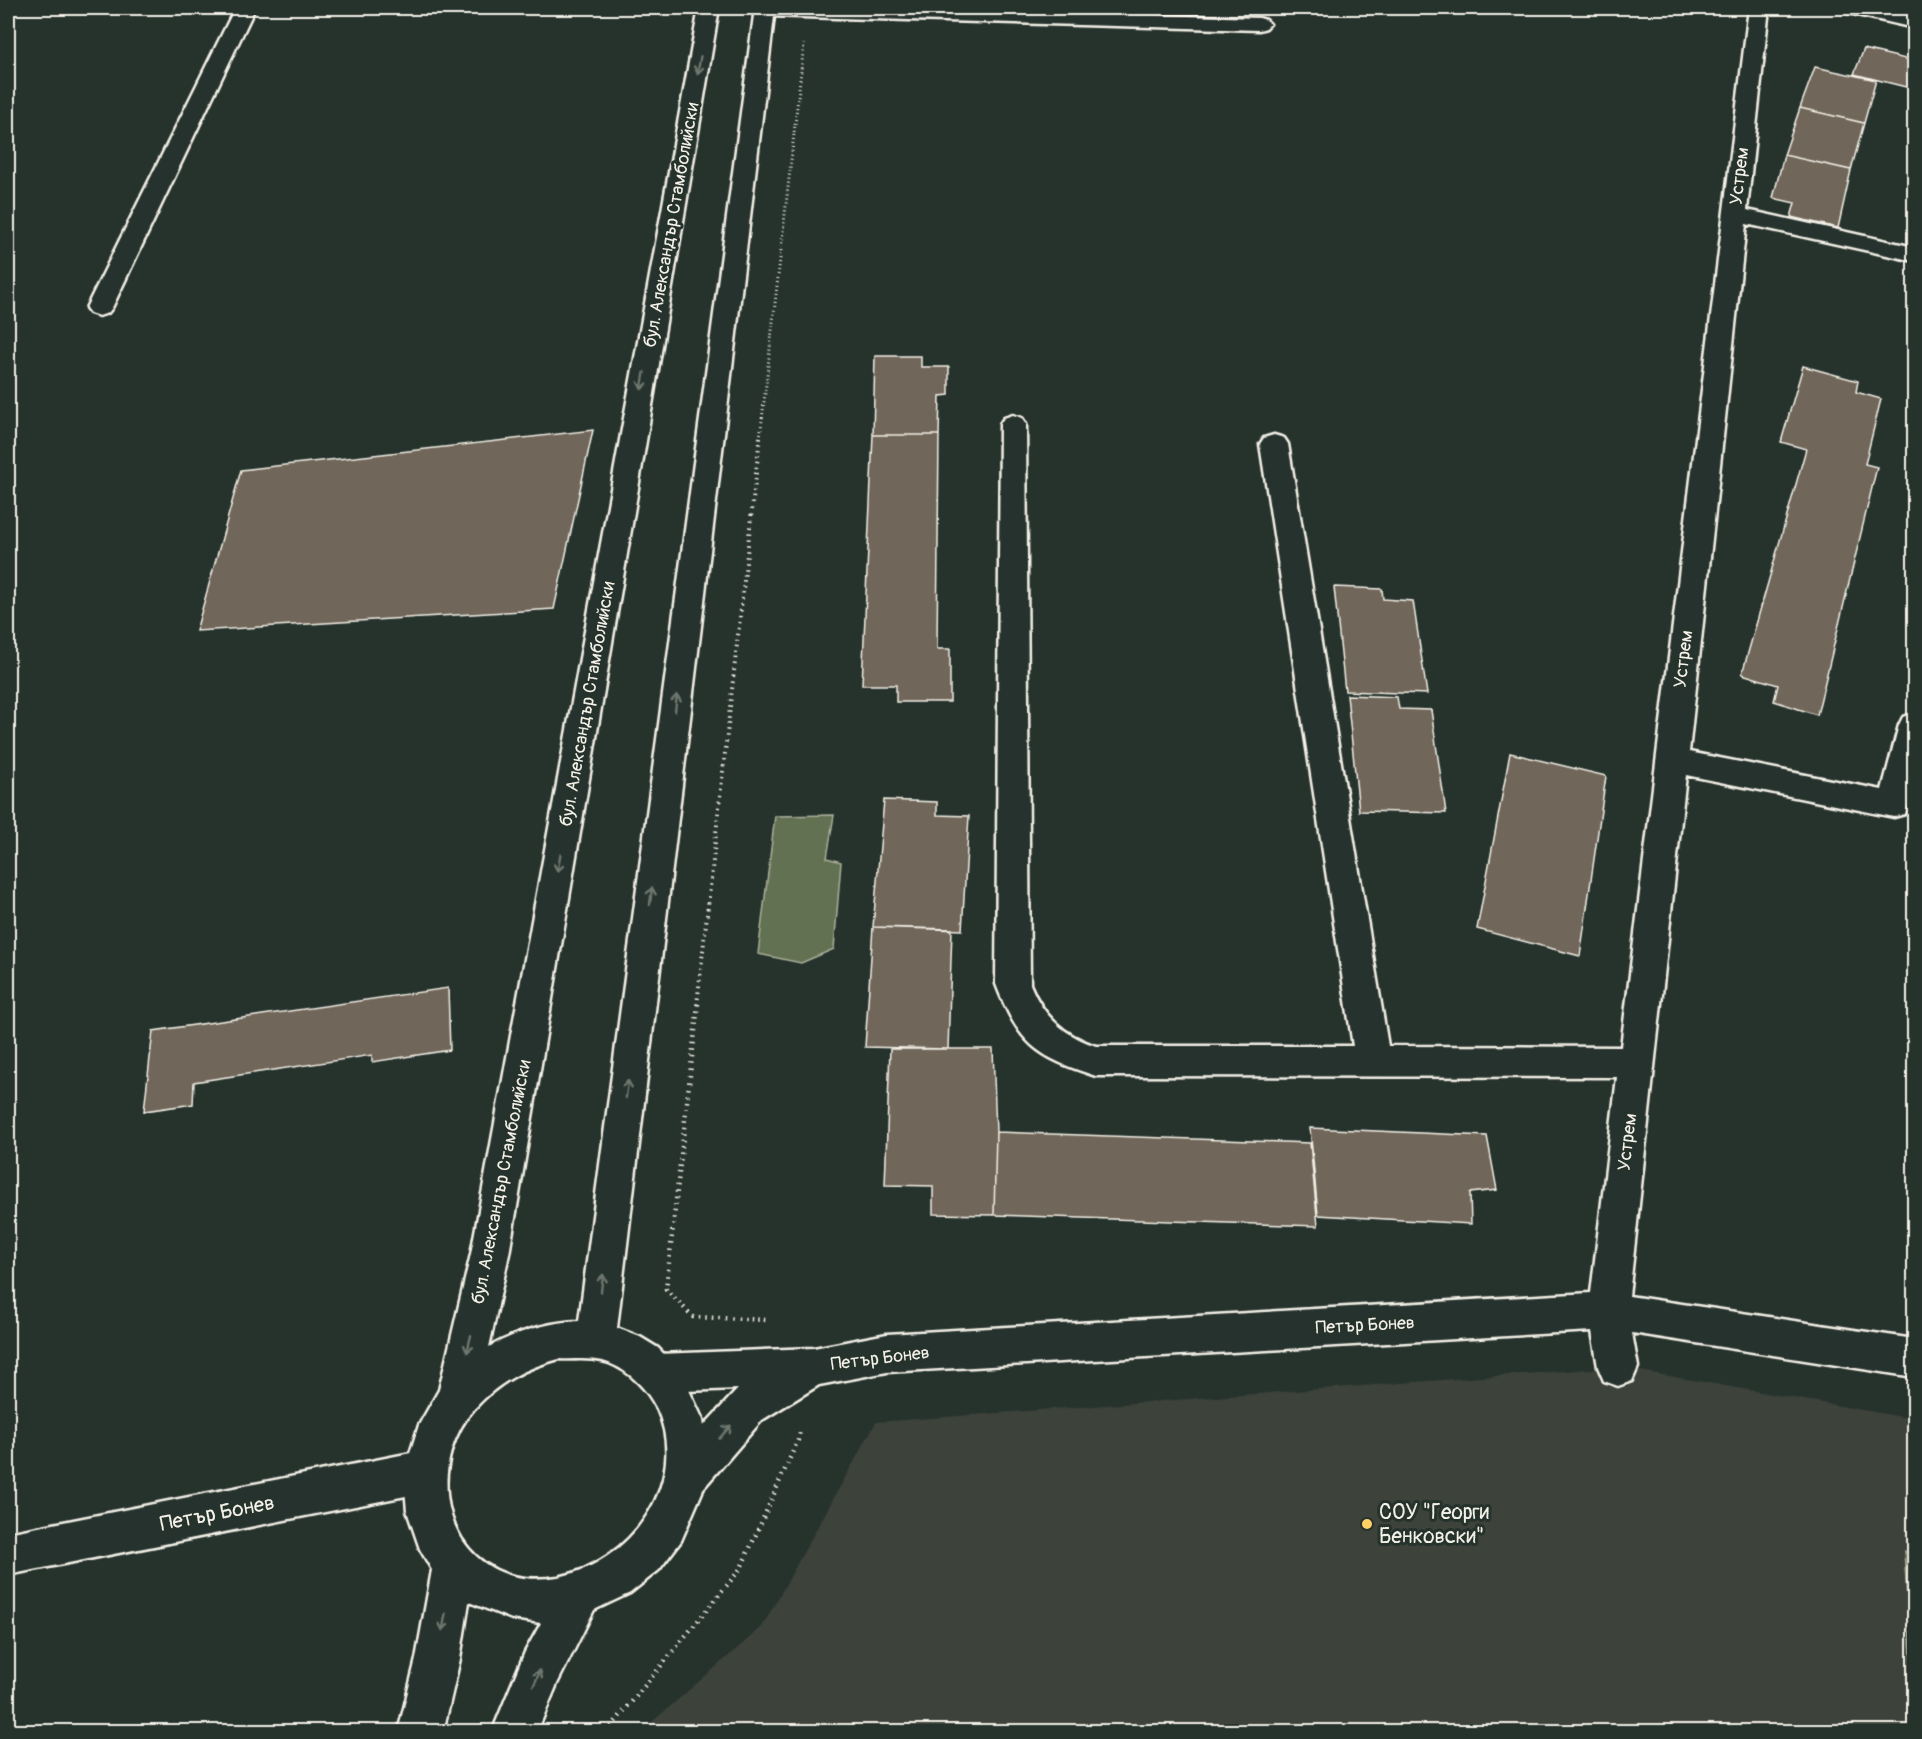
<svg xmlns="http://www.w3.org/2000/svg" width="1922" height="1739" font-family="Pangolin,sans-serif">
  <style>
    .built { fill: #3c423a }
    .green { fill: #647152; stroke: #acb19d; stroke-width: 1.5 }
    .building { fill: #71665a; stroke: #f4f1e8; stroke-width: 1.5 }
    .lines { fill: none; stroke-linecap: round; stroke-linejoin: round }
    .minor-casing { stroke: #f4f1e8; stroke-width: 5 }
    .major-casing { stroke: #f4f1e8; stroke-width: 5 }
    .path-far2 { stroke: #f4f1e8; stroke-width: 3; stroke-dasharray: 1 3; stroke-linecap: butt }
    .path-far1 { stroke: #f4f1e8; stroke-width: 4; stroke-dasharray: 1.5 4.5; stroke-linecap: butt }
    .path { stroke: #f4f1e8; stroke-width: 4.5; stroke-dasharray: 1.5 5; stroke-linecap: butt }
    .minor { fill: #26332d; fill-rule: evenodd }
    .major { fill: #26332d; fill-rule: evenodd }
    .oneway { stroke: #6e766e }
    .poi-dot { fill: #ffd166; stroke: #26332d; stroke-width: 2 }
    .labels { text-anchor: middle; stroke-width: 6; stroke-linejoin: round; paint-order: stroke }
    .street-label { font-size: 18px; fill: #f4f1e8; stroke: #26332d }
    .near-poi-label { font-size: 21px; fill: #f4f1e8; stroke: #26332d; text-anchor: start }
    .near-street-label { font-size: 21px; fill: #f4f1e8; stroke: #26332d }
  </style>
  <rect width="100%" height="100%" fill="#26332d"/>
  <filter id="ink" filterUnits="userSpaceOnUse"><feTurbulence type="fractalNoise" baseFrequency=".0167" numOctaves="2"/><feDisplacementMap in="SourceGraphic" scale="12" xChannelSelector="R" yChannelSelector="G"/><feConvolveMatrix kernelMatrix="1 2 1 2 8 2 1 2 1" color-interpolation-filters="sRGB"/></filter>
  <g filter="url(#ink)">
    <path class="built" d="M 1618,1367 L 1914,1419 L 1914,1731 L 645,1732 L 645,1728 L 762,1627 L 876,1422 Z"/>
    <path class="green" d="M 834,815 L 827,858 L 841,862 L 834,949 L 801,963 L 758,954 L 775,816 Z
      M 1904,1551 L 1914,1554 L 1914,1698 Z"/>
    <path class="building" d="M 1864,49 L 1914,61 L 1914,89 L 1854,74 Z
      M 1815,67 L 1876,80 L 1864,123 L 1800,108 Z
      M 1800,108 L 1864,123 L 1851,170 L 1784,155 Z
      M 1784,155 L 1851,170 L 1838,228 L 1791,217 L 1795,203 L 1773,198 Z
      M 875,356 L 921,356 L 921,367 L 949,367 L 949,395 L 940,396 L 939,435 L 873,435 Z
      M 1803,366 L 1858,381 L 1856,392 L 1881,399 L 1865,464 L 1877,467 L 1817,715 L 1774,701 L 1778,685 L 1742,674 L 1806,449 L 1781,442 Z
      M 593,430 L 554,609 L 196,631 L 241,470 Z
      M 873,435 L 939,435 L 937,649 L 950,649 L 950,702 L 896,702 L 896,685 L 862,685 Z
      M 1334,587 L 1382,589 L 1383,599 L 1413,601 L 1427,694 L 1345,691 Z
      M 1347,695 L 1397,697 L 1399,709 L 1431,710 L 1446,813 L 1359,811 Z
      M 1510,753 L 1606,776 L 1580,956 L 1477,929 Z
      M 884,800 L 937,802 L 937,815 L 969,816 L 962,930 L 873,927 Z
      M 873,927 L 952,929 L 948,1049 L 865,1047 Z
      M 448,988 L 450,1050 L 372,1062 L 372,1055 L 194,1082 L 193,1104 L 144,1111 L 153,1031 Z
      M 890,1049 L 993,1049 L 996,1132 L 994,1215 L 933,1214 L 933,1186 L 885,1185 Z
      M 1310,1128 L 1487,1136 L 1497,1190 L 1470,1193 L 1471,1224 L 1318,1215 Z
      M 996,1132 L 1310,1143 L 1318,1226 L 994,1215 Z"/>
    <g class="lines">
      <g class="minor-casing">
        <path id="minor" d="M 235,8 L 255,8 L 112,308 L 108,313 L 99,316 L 90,313 L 86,308 Z
          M 756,8 L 899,8 L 1259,18 L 1266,20 L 1270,24 L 1266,28 L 1259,30 L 765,16 L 758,14 L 755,10 Z
          M 1749,8 L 1769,8 L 1747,210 L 1914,247 L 1914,261 L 1746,224 L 1689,752 L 1882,790 L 1899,725 L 1903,717 L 1914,713 L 1914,787 L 1905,814 L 1894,817 L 1686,775 L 1629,1296 L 1914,1339 L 1914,1377 L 1632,1333 L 1638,1367 L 1632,1381 L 1618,1386 L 1604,1381 L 1598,1367 L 1592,1331 L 887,1372 L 819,1385 L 762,1420 L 701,1491 L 686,1497 L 671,1491 L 665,1476 L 671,1461 L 738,1389 L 658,1392 L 644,1387 L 638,1373 L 644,1359 L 658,1354 L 814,1348 L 887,1334 L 1591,1293 L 1617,1077 L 1096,1076 C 1036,1057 1019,1044 996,984 L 1000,424 L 1004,418 L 1013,415 L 1022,418 L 1026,424 L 1030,984 C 1043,1016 1063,1035 1096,1046 L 1353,1046 L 1260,444 L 1264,438 L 1274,435 L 1284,438 L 1288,444 L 1388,1046 L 1621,1047 Z
          M 1841,8 L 1877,8 L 1914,16 L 1914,28 L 1844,12 Z
          M 426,1450 L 441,1456 L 447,1471 L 441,1486 L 426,1492 L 8,1575 L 8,1533 Z"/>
      </g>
      <g class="major-casing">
        <path id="major" d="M 699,8 L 719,8 L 509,1254 L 489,1347 C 517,1332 547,1322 579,1321 L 755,8 L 775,8 L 617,1328 L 640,1337 L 658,1348 L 680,1371 L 703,1420 L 708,1457 L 702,1492 L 681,1541 L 659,1570 L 630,1593 L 594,1610 L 557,1684 L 537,1732 L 492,1732 L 525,1652 L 541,1623 L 512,1619 L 469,1602 L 460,1659 L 443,1732 L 398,1732 L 416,1659 L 432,1570 L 420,1549 L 407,1511 L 405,1487 L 407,1463 L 419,1425 L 439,1390 L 471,1254 ZM 559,1359 C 576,1360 593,1357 609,1363 C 630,1371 648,1390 657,1409 C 690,1482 631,1563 558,1577 C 537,1580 516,1580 496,1570 C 436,1540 433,1455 474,1409 C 498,1382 525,1368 559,1359 Z"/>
      </g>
      <path class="path-far2" d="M 760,438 L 804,44"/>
      <path class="path-far1" d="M 697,1005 L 760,437"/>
      <path class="path" d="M 698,1004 L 666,1289 L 693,1317 L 768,1320
        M 607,1732 L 741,1568 L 798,1440 L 800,1430"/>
      <use href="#minor" class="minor"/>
      <use href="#major" class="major"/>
    </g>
    <defs><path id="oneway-shaft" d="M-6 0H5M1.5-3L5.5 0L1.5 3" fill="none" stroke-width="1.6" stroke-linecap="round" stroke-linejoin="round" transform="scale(1.5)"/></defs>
    <g class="oneway">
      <use href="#oneway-shaft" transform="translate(699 65) rotate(100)"/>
      <use href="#oneway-shaft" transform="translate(643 381) rotate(100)"/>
      <use href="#oneway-shaft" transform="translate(676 703) rotate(-83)"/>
      <use href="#oneway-shaft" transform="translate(559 863) rotate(100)"/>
      <use href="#oneway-shaft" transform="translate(651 896) rotate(-83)"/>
      <use href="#oneway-shaft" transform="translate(627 1089) rotate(-83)"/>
      <use href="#oneway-shaft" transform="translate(602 1283) rotate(-83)"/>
      <use href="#oneway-shaft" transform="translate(469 1344) rotate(103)"/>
      <use href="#oneway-shaft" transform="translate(725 1432) rotate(-49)"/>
      <use href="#oneway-shaft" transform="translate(444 1622) rotate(100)"/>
      <use href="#oneway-shaft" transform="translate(537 1678) rotate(-67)"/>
    </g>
  </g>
  <circle class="poi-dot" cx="1367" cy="1524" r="6"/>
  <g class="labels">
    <g class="street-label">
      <text transform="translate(1739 176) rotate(-83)" y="6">Устрем</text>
      <text transform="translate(671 225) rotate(-80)" y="6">бул. Александър Стамболийски</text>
      <text transform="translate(1683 659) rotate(-83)" y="6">Устрем</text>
      <text transform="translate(587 704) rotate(-80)" y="6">бул. Александър Стамболийски</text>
      <text transform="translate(1627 1142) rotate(-83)" y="6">Устрем</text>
      <text transform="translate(501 1182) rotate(-79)" y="6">бул. Александър Стамболийски</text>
      <text transform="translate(1365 1325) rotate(-3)" y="6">Петър Бонев</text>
      <text transform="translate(880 1358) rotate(-7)" y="6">Петър Бонев</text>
    </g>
    <g class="near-poi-label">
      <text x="1379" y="1519">СОУ "Георги<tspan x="1379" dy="24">Бенковски"</tspan></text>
    </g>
    <g class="near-street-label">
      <text transform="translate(217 1513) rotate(-11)" y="7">Петър Бонев</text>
    </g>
  </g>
  <rect width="1922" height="1739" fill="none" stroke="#26332d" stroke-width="30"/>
  <rect x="15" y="15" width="1892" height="1709" fill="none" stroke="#f4f1e8" stroke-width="2" filter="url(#ink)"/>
</svg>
